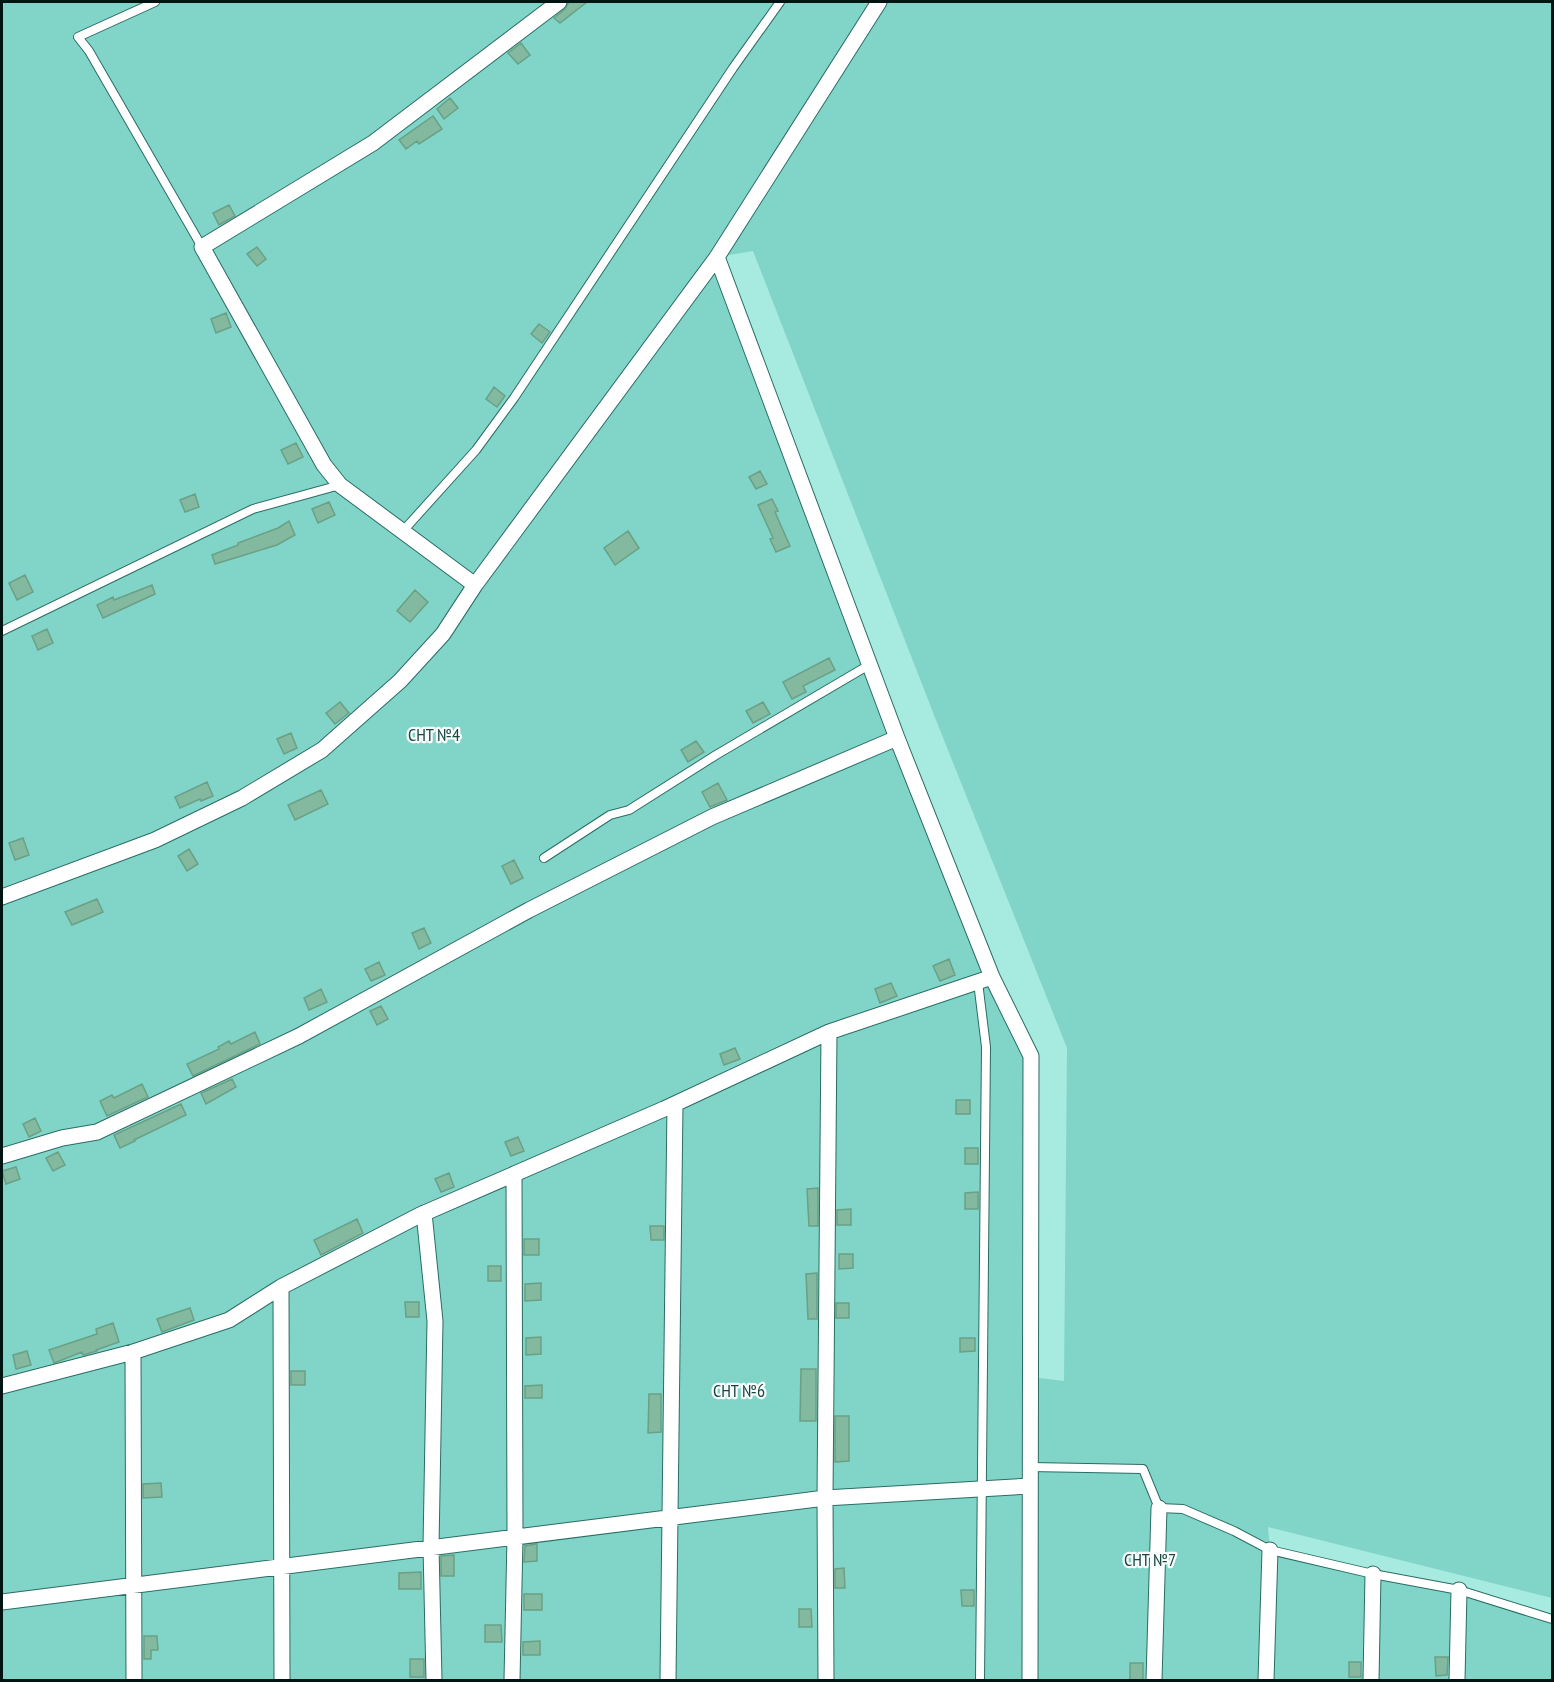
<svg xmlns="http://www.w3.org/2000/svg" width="1554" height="1682" font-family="'PT Sans Narrow',sans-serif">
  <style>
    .green { fill: #80d5c8; fill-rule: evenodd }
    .building { fill: #82b99f; stroke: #69a086; stroke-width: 1.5 }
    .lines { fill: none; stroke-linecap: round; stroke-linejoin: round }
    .lane-casing { stroke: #296d64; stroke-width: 10 }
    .street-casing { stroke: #296d64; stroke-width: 17 }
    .lane { stroke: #fff; stroke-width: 8 }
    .street { stroke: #fff; stroke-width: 15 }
    .labels { text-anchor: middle; stroke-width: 4.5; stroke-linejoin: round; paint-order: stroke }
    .park-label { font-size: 18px; fill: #1d4540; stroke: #f7fdfc }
  </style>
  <rect width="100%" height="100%" fill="#a7eadf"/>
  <path class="green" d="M 2,2 L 1552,2 L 1552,1598 L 1268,1527 L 1270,1550 L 1459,1590 L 1552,1619 L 1552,1680 L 2,1680 ZM 753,251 L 936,720 L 1067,1048 L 1064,1381 L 1031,1377 L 1031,1056 L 992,977 L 717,257 Z"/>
  <path class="building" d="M 569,2 L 587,2 L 560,23 L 554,18 L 565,9 Z
    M 521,43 L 530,55 L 518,64 L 508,53 Z
    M 450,98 L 458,108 L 444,119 L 437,109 Z
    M 433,116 L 442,129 L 419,144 L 417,141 L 406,149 L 399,140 Z
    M 229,205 L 235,216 L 219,225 L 213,213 Z
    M 257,247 L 266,259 L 257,266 L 247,254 Z
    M 226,313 L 231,327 L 216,333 L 211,319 Z
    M 539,324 L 550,332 L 542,343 L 531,334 Z
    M 494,387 L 505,396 L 497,407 L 486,399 Z
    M 296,443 L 303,457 L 288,464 L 281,450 Z
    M 760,471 L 767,484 L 756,489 L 749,477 Z
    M 195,494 L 199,507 L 185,512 L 180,500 Z
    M 772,499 L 778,511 L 775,512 L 790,546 L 776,552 L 770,539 L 773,538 L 758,505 Z
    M 329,502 L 335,515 L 318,523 L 312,509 Z
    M 289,521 L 295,535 L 277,545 L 215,564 L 212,555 L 238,545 L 238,543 L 278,528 Z
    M 628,531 L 639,548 L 615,565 L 604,548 Z
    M 25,575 L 33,592 L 17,600 L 9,583 Z
    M 152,585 L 155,594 L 103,618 L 97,605 L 113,597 L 114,600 Z
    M 415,590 L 428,602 L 410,622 L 397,611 Z
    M 47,629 L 53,643 L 38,650 L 32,636 Z
    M 829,658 L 835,670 L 803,686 L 806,692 L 792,699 L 783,682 Z
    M 340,702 L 349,713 L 335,724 L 326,713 Z
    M 763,702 L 770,714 L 753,723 L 746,711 Z
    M 291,733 L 297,748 L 284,754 L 277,739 Z
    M 696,741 L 704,752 L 688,762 L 681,750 Z
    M 207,782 L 213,796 L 201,801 L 200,799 L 180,808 L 175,797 Z
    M 718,783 L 727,800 L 710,807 L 702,792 Z
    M 321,790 L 328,804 L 295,820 L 288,805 Z
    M 23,838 L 29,855 L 15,860 L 9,843 Z
    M 189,849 L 198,864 L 187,871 L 178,856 Z
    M 514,860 L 523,878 L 511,884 L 502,866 Z
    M 97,899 L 103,912 L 72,925 L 65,912 Z
    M 424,928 L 431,943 L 419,949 L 412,933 Z
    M 949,959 L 955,975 L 940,981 L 933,966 Z
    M 379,962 L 385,975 L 371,981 L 365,969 Z
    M 891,983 L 897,996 L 880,1003 L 875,989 Z
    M 321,989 L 327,1002 L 309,1010 L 304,998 Z
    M 381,1006 L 388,1019 L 377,1025 L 370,1011 Z
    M 255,1032 L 260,1044 L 193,1076 L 187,1064 L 219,1049 L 218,1047 L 229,1041 L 231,1044 Z
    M 735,1048 L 740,1059 L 724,1065 L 720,1054 Z
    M 232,1079 L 236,1087 L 206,1104 L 201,1093 Z
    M 142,1084 L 148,1097 L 107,1116 L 100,1101 L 112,1095 L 114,1098 Z
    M 956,1100 L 970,1100 L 970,1114 L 956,1114 Z
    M 181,1104 L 186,1115 L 134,1140 L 135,1141 L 120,1148 L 114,1135 Z
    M 35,1118 L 41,1131 L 29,1137 L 23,1124 Z
    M 518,1137 L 524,1151 L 511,1156 L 505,1142 Z
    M 965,1148 L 978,1148 L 978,1164 L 965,1164 Z
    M 58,1152 L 65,1165 L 53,1171 L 46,1158 Z
    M 16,1167 L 20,1179 L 6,1184 L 2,1171 Z
    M 449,1173 L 454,1187 L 441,1192 L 435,1179 Z
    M 818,1188 L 818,1226 L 809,1226 L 807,1189 Z
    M 978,1192 L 978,1209 L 965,1209 L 965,1193 Z
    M 851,1209 L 851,1225 L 837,1225 L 837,1210 Z
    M 357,1219 L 363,1233 L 321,1255 L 314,1240 Z
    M 650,1226 L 664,1226 L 664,1240 L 651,1240 Z
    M 524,1239 L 539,1239 L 539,1255 L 524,1255 Z
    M 839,1254 L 853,1254 L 853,1268 L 839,1269 Z
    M 488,1266 L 501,1266 L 501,1281 L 488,1281 Z
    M 817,1273 L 817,1319 L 808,1319 L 806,1274 Z
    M 541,1283 L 541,1300 L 525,1301 L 525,1284 Z
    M 405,1302 L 419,1302 L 419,1317 L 406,1317 Z
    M 836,1303 L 849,1303 L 849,1318 L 836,1318 Z
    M 190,1308 L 194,1320 L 162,1332 L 157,1319 Z
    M 113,1323 L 119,1342 L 96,1350 L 97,1351 L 83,1355 L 82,1352 L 54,1363 L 49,1350 L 97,1334 L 96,1329 Z
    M 541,1337 L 541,1354 L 526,1355 L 526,1338 Z
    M 960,1338 L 975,1338 L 975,1351 L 960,1352 Z
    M 27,1351 L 31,1365 L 16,1369 L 13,1355 Z
    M 801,1369 L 816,1369 L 816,1421 L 800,1421 Z
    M 291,1371 L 305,1371 L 305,1385 L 291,1385 Z
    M 542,1385 L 542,1398 L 525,1398 L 525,1386 Z
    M 649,1394 L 661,1394 L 661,1432 L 648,1433 Z
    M 835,1416 L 849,1416 L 849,1461 L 835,1462 Z
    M 161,1483 L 162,1497 L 143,1498 L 143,1484 Z
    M 537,1544 L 537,1561 L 524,1562 L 525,1546 Z
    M 454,1555 L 454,1576 L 441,1576 L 441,1556 Z
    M 844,1568 L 845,1588 L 835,1588 L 835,1569 Z
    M 421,1572 L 421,1589 L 399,1589 L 399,1573 Z
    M 961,1590 L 974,1590 L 974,1606 L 962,1606 Z
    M 524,1594 L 542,1594 L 542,1610 L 524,1610 Z
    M 799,1609 L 811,1609 L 812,1627 L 799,1627 Z
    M 485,1625 L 501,1625 L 502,1642 L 485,1642 Z
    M 144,1636 L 157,1636 L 158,1650 L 151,1650 L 151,1659 L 144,1659 Z
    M 540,1641 L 540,1655 L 523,1655 L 523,1642 Z
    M 1435,1657 L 1448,1657 L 1447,1675 L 1436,1676 Z
    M 410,1659 L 424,1659 L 424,1677 L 410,1677 Z
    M 1349,1662 L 1361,1662 L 1361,1677 L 1349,1677 Z
    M 1130,1663 L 1143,1663 L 1143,1680 L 1130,1680 Z"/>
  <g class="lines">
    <g class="lane-casing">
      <path id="lane" d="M 155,2 L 78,37 L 89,51 L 202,247
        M 403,531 L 476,450 L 514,398 L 733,68 L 780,2
        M 2,631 L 253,509 L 340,485
        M 544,858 L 610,815 L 629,810 L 716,755 L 869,665
        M 978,982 L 986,1047 L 980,1680
        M 1030,1467 L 1143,1469 L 1159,1508 L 1183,1509 L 1234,1531 L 1270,1550 L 1373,1574 L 1459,1590 L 1552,1619"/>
    </g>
    <g class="street-casing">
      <path id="street" d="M 717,257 L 897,738 L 992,977 L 1031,1056 L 1030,1680
        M 475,585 L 340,485 L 324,465 L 202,247 L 373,143 L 559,2
        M 2,897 L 155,840 L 242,798 L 322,750 L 400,681 L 443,634 L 475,585 L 717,257 L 879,2
        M 2,1156 L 62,1138 L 97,1132 L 299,1036 L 529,910 L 712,817 L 897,738
        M 424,1213 L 435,1321 L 431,1547 L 434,1680
        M 281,1287 L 282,1680
        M 133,1352 L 134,1680
        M 2,1386 L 133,1352 L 229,1320 L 281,1287 L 420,1215 L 664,1109 L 829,1032 L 992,977
        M 2,1602 L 825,1498 L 1030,1486
        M 512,1680 L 515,1537 L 514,1174
        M 668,1680 L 675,1104
        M 826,1680 L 825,1498 L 829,1032
        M 1154,1680 L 1159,1508
        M 1266,1680 L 1270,1550
        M 1371,1680 L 1373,1574
        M 1457,1680 L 1459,1590"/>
    </g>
    <use href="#lane" class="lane"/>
    <use href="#street" class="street"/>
  </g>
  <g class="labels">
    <g class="park-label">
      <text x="434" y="741">СНТ №4</text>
      <text x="739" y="1397">СНТ №6</text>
      <text x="1150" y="1566">СНТ №7</text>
    </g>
  </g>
  <rect width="1554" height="1682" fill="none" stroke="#001512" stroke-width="6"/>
</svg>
